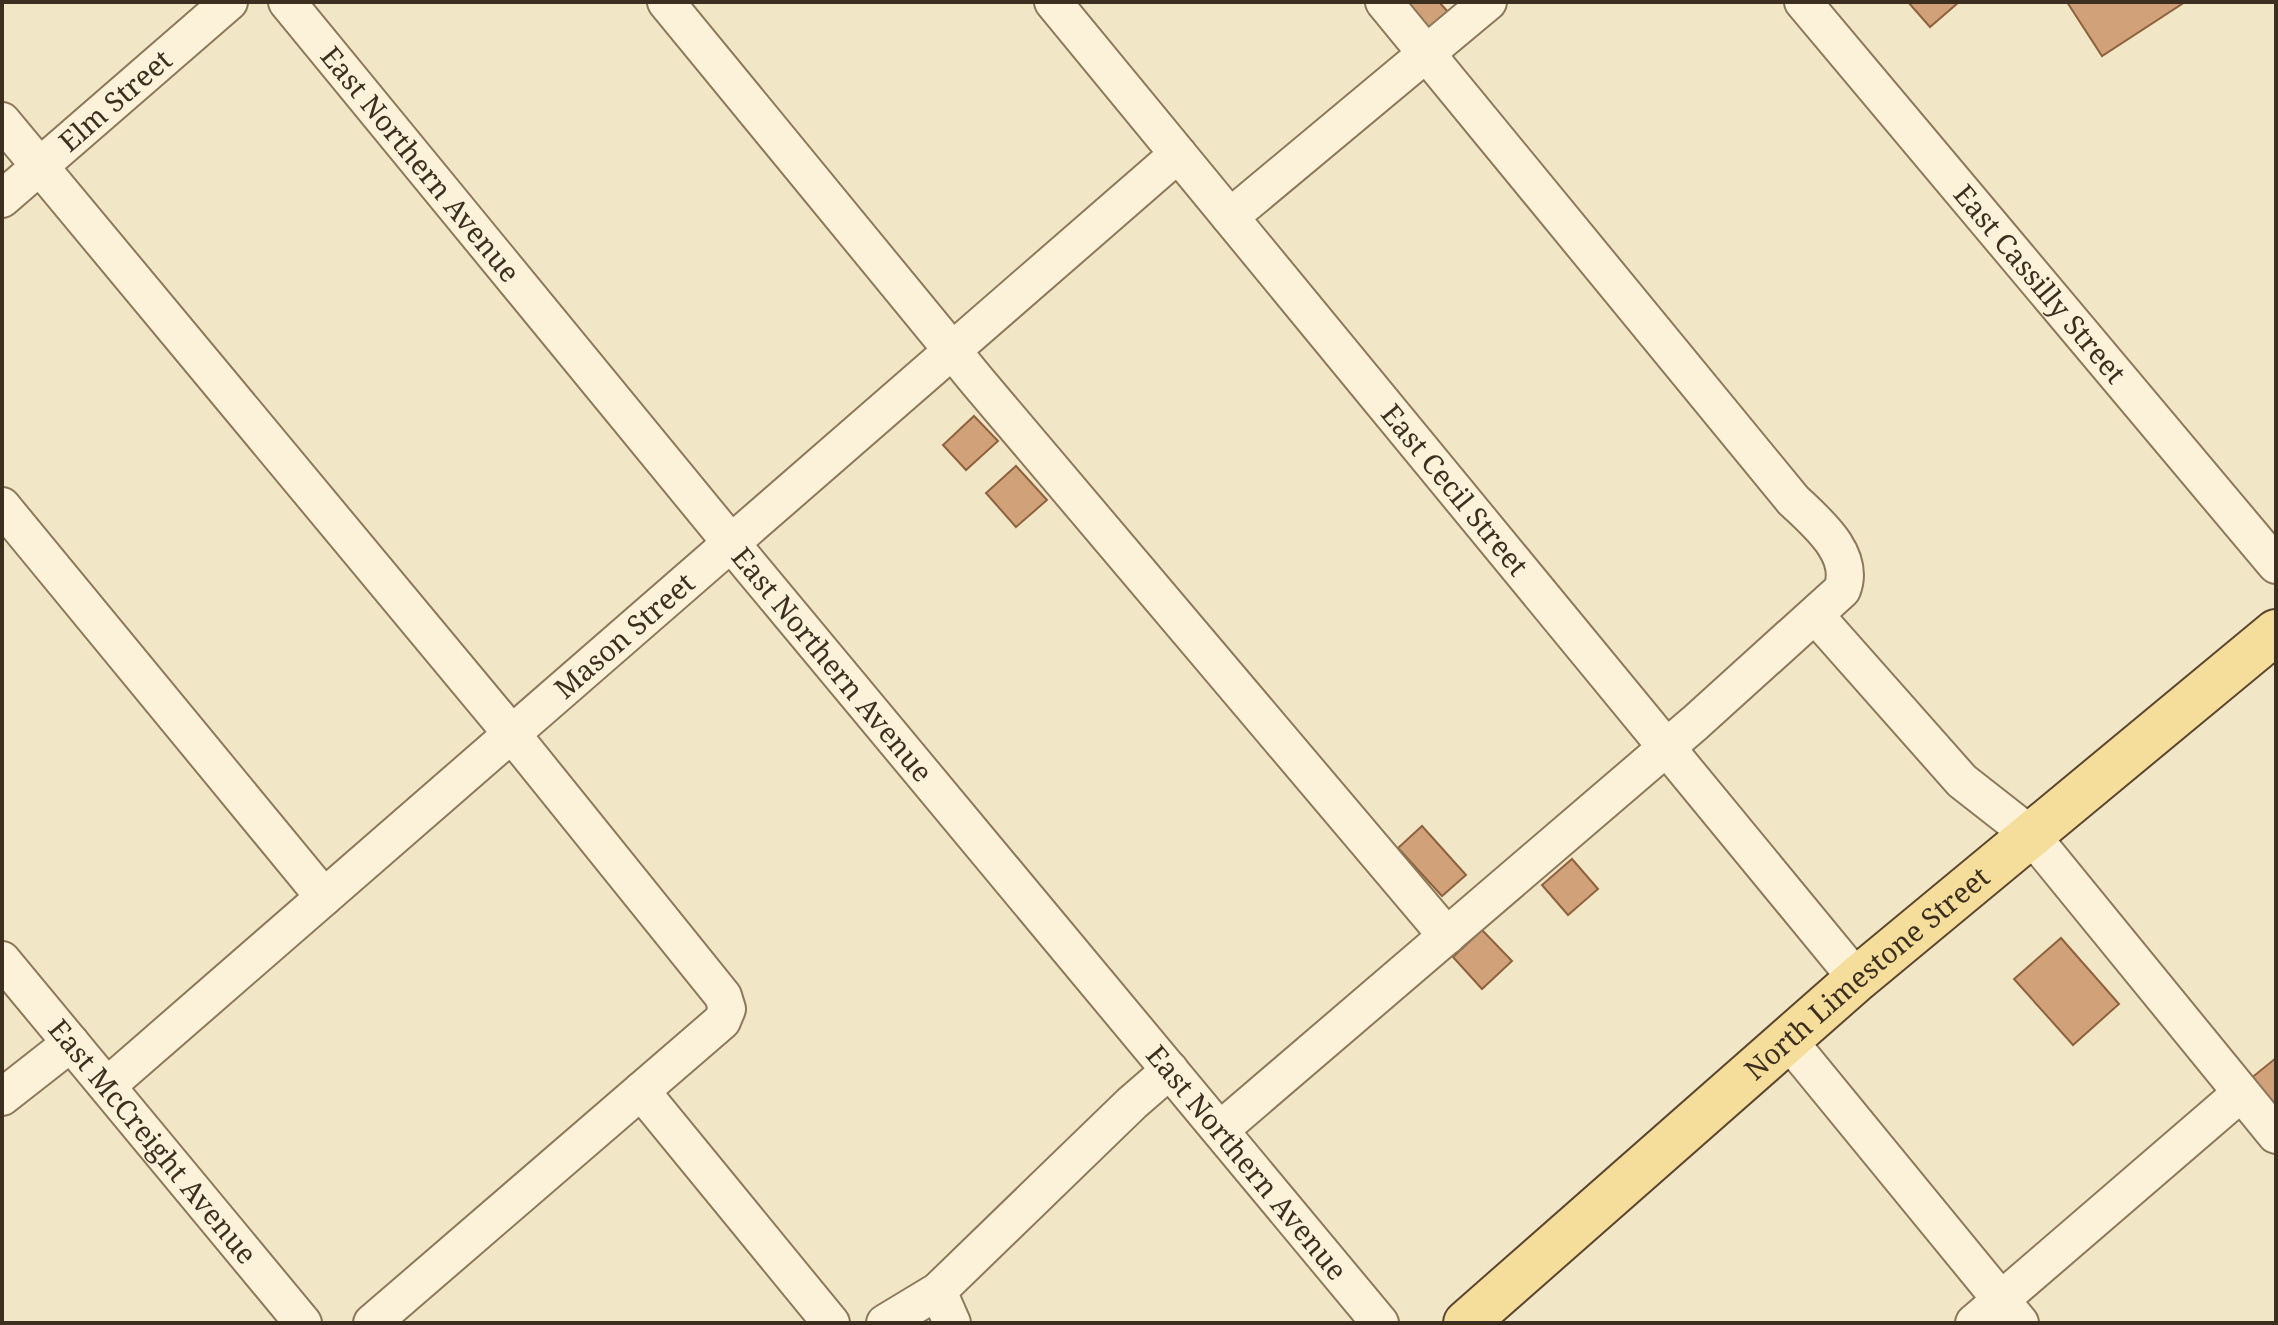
<svg xmlns="http://www.w3.org/2000/svg" width="2278" height="1325" font-family="'Noto Serif',serif">
  <style>
    .building { fill: #d1a279; stroke: #8e623e; stroke-width: 2 }
    .lines { fill: none; stroke-linecap: round; stroke-linejoin: round }
    .minor-casing { stroke: #8d785a; stroke-width: 40 }
    .major-casing { stroke: #5b452e; stroke-width: 48 }
    .minor { stroke: #fbf2d9; stroke-width: 36 }
    .major { stroke: #f5de9c; stroke-width: 44 }
    .labels { text-anchor: middle; stroke-width: 6; stroke-linejoin: round; paint-order: stroke }
    .street-label { font-size: 28px; fill: #3d2f1f; stroke: #f8f0d6 }
  </style>
  <rect width="100%" height="100%" fill="#f1e6c5"/>
  <path class="building" d="M 1398,2 L 1439,2 L 1449,13 L 1422,36 Z
    M 1908,2 L 1959,2 L 1930,27 Z
    M 2067,2 L 2185,2 L 2102,56 Z
    M 974,416 L 998,441 L 966,470 L 943,445 Z
    M 1016,466 L 1047,500 L 1016,527 L 986,493 Z
    M 1422,826 L 1466,875 L 1442,896 L 1398,848 Z
    M 1572,859 L 1598,889 L 1568,915 L 1542,885 Z
    M 1482,930 L 1512,961 L 1482,989 L 1453,957 Z
    M 2061,938 L 2119,1004 L 2073,1045 L 2014,979 Z
    M 2276,1058 L 2276,1108 L 2250,1079 Z"/>
  <g class="lines">
    <g class="minor-casing">
      <g id="minor">
        <path id="s1" d="M 287,2 L 750,566 L 1380,1323"/>
        <path d="M 666,2 L 978,382 L 1447,936"/>
        <path id="s2" d="M 1053,2 L 1857,979"/>
        <path id="s3" d="M 1803,2 L 2276,565"/>
        <path d="M 2,121 L 511,733 L 723,996 L 727,1009 L 722,1021 L 372,1323"/>
        <path id="s4" d="M 2,199 L 229,2"/>
        <path d="M 1230,217 L 1488,2"/>
        <path d="M 2,506 L 324,897"/>
        <path d="M 1815,615 L 1962,781 L 2031,835 L 2276,1135"/>
        <path id="s5" d="M 2,960 L 303,1323"/>
        <path d="M 1788,1040 L 2020,1323"/>
        <path id="s6" d="M 107,1086 L 1178,154"/>
        <path d="M 641,1091 L 831,1323"/>
        <path d="M 2,1097 L 71,1043"/>
        <path d="M 1220,1130 L 1695,723 L 1842,590 C 1856,554 1816,522 1793,500 L 1384,2"/>
        <path d="M 938,1291 L 952,1323"/>
        <path d="M 885,1323 L 938,1291 L 1132,1103 L 1170,1070"/>
        <path d="M 1974,1323 L 2241,1093"/>
      </g>
    </g>
    <g class="major-casing">
      <g id="major">
        <path id="s7" d="M 1466,1323 L 1857,979 L 2276,632"/>
      </g>
    </g>
    <use href="#minor" class="minor"/>
    <use href="#major" class="major"/>
  </g>
  <g class="labels">
    <g class="street-label">
      <text dy="10" stroke="none"><textPath href="#s4" startOffset="150">Elm Street</textPath></text>
      <text dy="10" stroke="none"><textPath href="#s1" startOffset="210">East Northern Avenue</textPath></text>
      <text dy="10" stroke="none"><textPath href="#s3" startOffset="368">East Cassilly Street</textPath></text>
      <text dy="10" stroke="none"><textPath href="#s2" startOffset="632">East Cecil Street</textPath></text>
      <text dy="10" stroke="none"><textPath href="#s6" startOffset="686">Mason Street</textPath></text>
      <text dy="10" stroke="none"><textPath href="#s1" startOffset="858">East Northern Avenue</textPath></text>
      <text dy="10" stroke="none"><textPath href="#s7" startOffset="532">North Limestone Street</textPath></text>
      <text dy="10" stroke="none"><textPath href="#s5" startOffset="236">East McCreight Avenue</textPath></text>
      <text dy="10" stroke="none"><textPath href="#s1" startOffset="1506">East Northern Avenue</textPath></text>
    </g>
  </g>
  <rect width="2278" height="1325" fill="none" stroke="#3d2f1f" stroke-width="8"/>
</svg>
